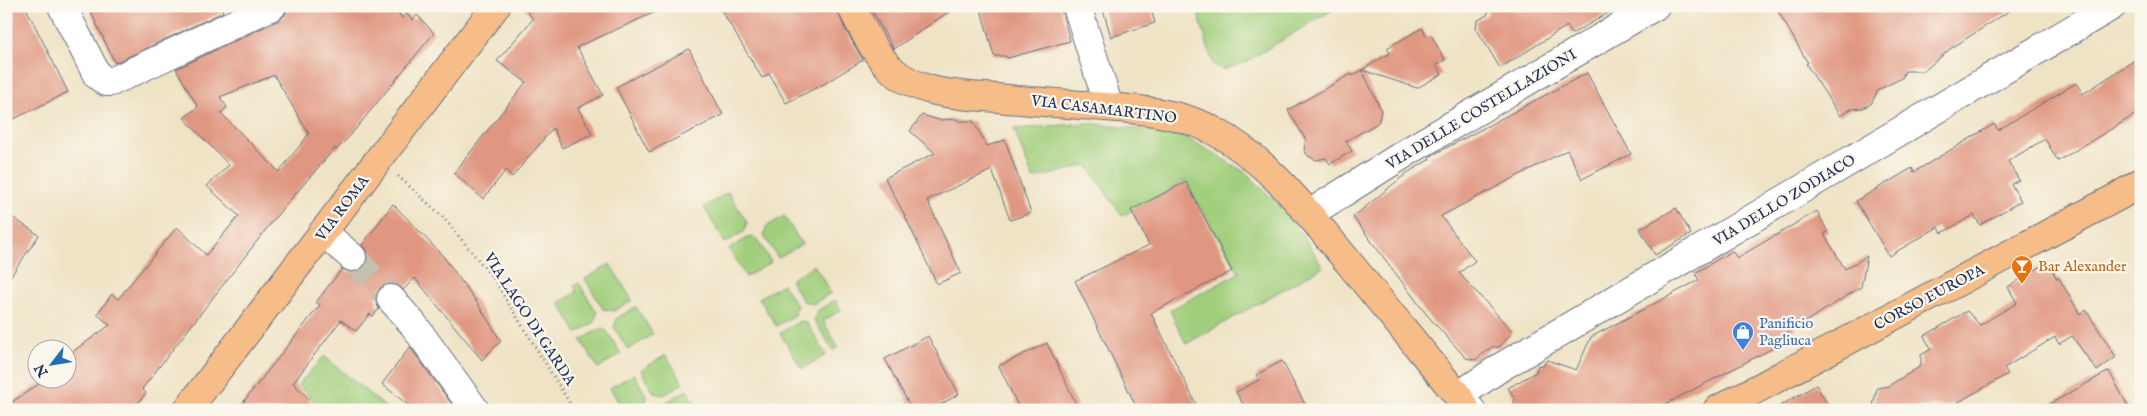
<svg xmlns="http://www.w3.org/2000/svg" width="2147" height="416" font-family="'IM FELL English',serif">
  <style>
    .green { fill: #a2cf7d; stroke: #5e7f6e }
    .building { fill: #e09781; fill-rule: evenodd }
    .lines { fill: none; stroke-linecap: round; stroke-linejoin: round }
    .minor-tunnel { stroke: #c5bfb0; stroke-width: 28; stroke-dasharray: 28 14; stroke-linecap: butt }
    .minor-casing { stroke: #656e82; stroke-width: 30 }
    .major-casing { stroke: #656e82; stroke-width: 30 }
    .path { stroke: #656e82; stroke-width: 3; stroke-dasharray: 1 4; stroke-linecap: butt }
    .minor { stroke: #fff; stroke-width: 28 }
    .major { stroke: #f7bd88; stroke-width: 28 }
    .labels { text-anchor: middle; stroke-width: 4.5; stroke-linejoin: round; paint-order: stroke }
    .street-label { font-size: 15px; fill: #1b2f5e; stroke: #fbf7ec }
    .food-label { font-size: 15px; fill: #c56008; stroke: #fbf7ec; text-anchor: start }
    .shop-label { font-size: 15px; fill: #366cbe; stroke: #fbf7ec; text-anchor: start }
  </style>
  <rect width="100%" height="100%" fill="#fbf7ec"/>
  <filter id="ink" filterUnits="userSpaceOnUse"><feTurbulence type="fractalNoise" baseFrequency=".02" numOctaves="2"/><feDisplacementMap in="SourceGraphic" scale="10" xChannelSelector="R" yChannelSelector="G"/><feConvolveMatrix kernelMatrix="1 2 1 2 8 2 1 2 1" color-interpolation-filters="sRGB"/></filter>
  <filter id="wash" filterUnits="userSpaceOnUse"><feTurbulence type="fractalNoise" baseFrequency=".0096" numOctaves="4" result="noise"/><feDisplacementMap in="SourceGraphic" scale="20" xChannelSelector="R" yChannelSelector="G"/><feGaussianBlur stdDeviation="1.12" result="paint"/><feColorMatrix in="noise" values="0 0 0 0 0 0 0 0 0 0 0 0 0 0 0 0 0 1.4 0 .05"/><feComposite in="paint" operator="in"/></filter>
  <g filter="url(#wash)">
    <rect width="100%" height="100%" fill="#efe3c5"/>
    <path class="green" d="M 1196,6 L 1339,6 L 1244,63 L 1223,70 L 1213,64 Z
      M 1089,123 L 1182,135 L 1245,172 L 1290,215 L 1323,267 L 1186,344 L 1170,310 L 1239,273 L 1185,181 L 1122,216 L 1087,165 L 1033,179 L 1014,129 Z
      M 728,192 L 747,222 L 745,231 L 725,243 L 704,207 Z
      M 784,216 L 802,244 L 778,258 L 764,236 L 766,227 Z
      M 749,237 L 757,239 L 771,262 L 746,277 L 729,249 Z
      M 610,264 L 632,300 L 614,311 L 603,309 L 585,279 Z
      M 814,265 L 831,293 L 813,304 L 803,301 L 790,280 Z
      M 579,283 L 597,313 L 595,322 L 577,333 L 559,303 L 577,292 L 574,286 Z
      M 783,284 L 797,306 L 795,315 L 776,326 L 759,298 Z
      M 835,300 L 841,310 L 823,321 L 838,347 L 833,350 L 814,320 L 817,311 Z
      M 636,307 L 653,334 L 628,350 L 614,327 L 617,318 Z
      M 800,321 L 807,323 L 826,355 L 802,369 L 780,333 Z
      M 600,329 L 607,331 L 621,354 L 598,368 L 581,340 Z
      M 666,355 L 683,383 L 663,395 L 654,393 L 641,370 Z
      M 324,356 L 385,407 L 388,410 L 323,410 L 298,385 Z
      M 634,374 L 647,397 L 645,405 L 638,410 L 623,410 L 610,388 Z
      M 687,390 L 699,410 L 665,410 L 667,402 Z"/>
    <g id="blocks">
      <path class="building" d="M 6,6 L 25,6 L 68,92 L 6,123 Z
        M 88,6 L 221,6 L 223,12 L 115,63 Z
        M 296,6 L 394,6 L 402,18 L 406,14 L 413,20 L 417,15 L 434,33 L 349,137 L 336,150 L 335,148 L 278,214 L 142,389 L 146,393 L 133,410 L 6,410 L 6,406 L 48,378 L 68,378 L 68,355 L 110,325 L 97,314 L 112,294 L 118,299 L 177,227 L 206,255 L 239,216 L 207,186 L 229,165 L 184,118 L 198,107 L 176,69 L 279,20 L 285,15 L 287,10 ZM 274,75 L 309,134 L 279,172 L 221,113 L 227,107 L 220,97 Z
        M 523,6 L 669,6 L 577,47 L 603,95 L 578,108 L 592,134 L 562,148 L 553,128 L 512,177 L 506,170 L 483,199 L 454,173 L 526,82 L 497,61 L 533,19 Z
        M 719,6 L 836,6 L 845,29 L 863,60 L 822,85 L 786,103 L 769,74 L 762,78 Z
        M 869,6 L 957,6 L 894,49 Z
        M 980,6 L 1060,6 L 1070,41 L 1008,58 L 1005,56 L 994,56 Z
        M 1102,6 L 1150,6 L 1155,23 L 1111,37 Z
        M 1491,6 L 1620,6 L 1572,34 L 1567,26 L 1500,68 L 1476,28 L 1477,21 L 1487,15 Z
        M 1775,6 L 2017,6 L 1950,49 L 1924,71 L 1905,71 L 1902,78 L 1878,90 L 1871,104 L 1863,108 L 1851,109 L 1840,116 L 1806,64 L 1808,63 Z
        M 1422,28 L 1427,37 L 1431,35 L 1445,60 L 1436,65 L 1442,74 L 1417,88 L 1362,70 L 1390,53 L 1387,48 Z
        M 689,49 L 723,115 L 649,152 L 616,87 Z
        M 2141,56 L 2141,111 L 2058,161 L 2045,139 L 2008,161 L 2019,180 L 2011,184 L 2021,201 L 1980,225 L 1974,215 L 1942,233 L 1938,227 L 1889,256 L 1856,201 L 1912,168 L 1914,172 L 1994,124 L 1998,130 L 2076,83 L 2083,94 Z
        M 1362,70 L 1381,110 L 1379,121 L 1376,124 L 1346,141 L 1352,151 L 1330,164 L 1326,158 L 1316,160 L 1308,156 L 1304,150 L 1306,140 L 1288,110 L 1351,74 L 1352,76 Z
        M 1587,73 L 1631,154 L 1582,179 L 1567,150 L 1441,216 L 1475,261 L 1459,273 L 1513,332 L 1499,347 L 1492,347 L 1475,360 L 1466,358 L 1427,315 L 1353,217 L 1407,173 L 1430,159 L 1429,157 Z
        M 922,115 L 939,120 L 957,119 L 958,121 L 973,121 L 987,146 L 1005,140 L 1031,213 L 1010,220 L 992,170 L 927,200 L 961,273 L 937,284 L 903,212 L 885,178 L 935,153 L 910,131 Z
        M 1186,182 L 1232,271 L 1151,313 L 1199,410 L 1138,410 L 1075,281 L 1149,245 L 1131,210 Z
        M 393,204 L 443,256 L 476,301 L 501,341 L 482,360 L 415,278 L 403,290 L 396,284 L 387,284 L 380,288 L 376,294 L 376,302 L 379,309 L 373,316 L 370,314 L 356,331 L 341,320 L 293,383 L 320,410 L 237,410 L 320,305 L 316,302 L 342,269 L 349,272 L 357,272 L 364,267 L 367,260 L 367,252 L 362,245 Z
        M 1676,208 L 1691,234 L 1655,255 L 1640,229 Z
        M 1817,211 L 1828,232 L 1824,234 L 1845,269 L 1867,256 L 1861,287 L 1783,336 L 1787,341 L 1654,410 L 1512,410 L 1515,399 L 1508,388 L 1536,372 L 1538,365 L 1543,366 L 1547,360 L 1576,370 L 1591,337 L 1699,280 L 1695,273 L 1732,251 L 1737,258 Z
        M 6,213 L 39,235 L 6,283 Z
        M 2048,262 L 2057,279 L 2059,278 L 2080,314 L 2086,310 L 2116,357 L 2097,371 L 2072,336 L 2059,344 L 2055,337 L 2004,368 L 2008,374 L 1955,404 L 1917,407 L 1919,410 L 1872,410 L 1877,388 L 1888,386 L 1921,366 L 1921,355 L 1931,349 L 1924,336 L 1967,311 L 1980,325 L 2017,303 L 2008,287 Z
        M 928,336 L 959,394 L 931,410 L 912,410 L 885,359 Z
        M 1047,343 L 1079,410 L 1020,410 L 999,366 Z
        M 410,347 L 456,410 L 414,410 L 382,384 Z
        M 1282,361 L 1308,410 L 1246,410 L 1236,392 L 1259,380 L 1256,375 Z
        M 2109,371 L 2130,410 L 2039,410 Z
        M 1816,385 L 1831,410 L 1773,410 Z"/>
    </g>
  </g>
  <g filter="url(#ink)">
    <use href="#blocks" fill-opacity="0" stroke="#656e82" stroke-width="1"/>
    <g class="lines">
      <path class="minor-tunnel" d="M 352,257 L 391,299"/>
      <g class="minor-casing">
        <path id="minor" d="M 62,6 L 97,75 L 106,82 L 111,82 L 272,6
          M 1077,6 L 1109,107
          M 1309,214 L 1412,149 L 1655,6
          M 323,232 L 352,257
          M 391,299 L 413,324 L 475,410
          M 1471,410 L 1458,396 L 1501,367 L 2112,6"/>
      </g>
      <g class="major-casing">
        <path id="major" d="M 851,6 C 862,27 873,51 890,68 C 918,95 960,95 996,98 C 1028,101 1060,103 1092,106 C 1134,109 1179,111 1216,132 C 1272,163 1310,216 1350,264 C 1386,308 1422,352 1458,396 L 1466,410
          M 187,410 L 496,6
          M 1717,410 L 2119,196 L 2141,182"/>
      </g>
      <path class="path" d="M 398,176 L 444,218 L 493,278 L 574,410"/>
      <use href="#minor" class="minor"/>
      <use href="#major" class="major"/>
    </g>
  </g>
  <defs>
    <g id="bar-pin" transform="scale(1.125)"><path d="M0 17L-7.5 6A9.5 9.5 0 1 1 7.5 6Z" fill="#e8710a" stroke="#fbf7ec"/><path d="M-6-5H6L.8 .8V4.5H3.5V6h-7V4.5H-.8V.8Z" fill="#fff"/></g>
    <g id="shop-pin" transform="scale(1.125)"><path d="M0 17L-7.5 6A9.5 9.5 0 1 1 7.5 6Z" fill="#3f7fe0" stroke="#fbf7ec"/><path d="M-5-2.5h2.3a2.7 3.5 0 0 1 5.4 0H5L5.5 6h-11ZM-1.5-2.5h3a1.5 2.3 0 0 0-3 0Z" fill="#fff"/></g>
  </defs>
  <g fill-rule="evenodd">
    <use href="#bar-pin" x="2022" y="266"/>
    <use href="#shop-pin" x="1743" y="332"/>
  </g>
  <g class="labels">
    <g class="street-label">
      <text transform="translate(1104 109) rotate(7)" y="5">VIA CASAMARTINO</text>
      <text transform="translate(1481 109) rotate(-31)" y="5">VIA DELLE COSTELLAZIONI</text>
      <text transform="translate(1784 200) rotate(-31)" y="5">VIA DELLO ZODIACO</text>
      <text transform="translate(342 208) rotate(-53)" y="5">VIA ROMA</text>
      <text transform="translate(1929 297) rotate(-28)" y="5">CORSO EUROPA</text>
      <text transform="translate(530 319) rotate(57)" y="5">VIA LAGO DI GARDA</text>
    </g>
    <g class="food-label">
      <text x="2038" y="271">Bar Alexander</text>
    </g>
    <g class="shop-label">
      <text x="1759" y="328">Panificio<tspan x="1759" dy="17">Pagliuca</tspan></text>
    </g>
  </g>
  <rect width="2147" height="416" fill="none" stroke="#fbf7ec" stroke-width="25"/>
  <g transform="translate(52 364) rotate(239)"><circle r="24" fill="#fbf7ec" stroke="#a1a7b3"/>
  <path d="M0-4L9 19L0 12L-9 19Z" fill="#1f6fb2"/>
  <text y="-8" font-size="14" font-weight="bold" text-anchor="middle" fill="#1b2f5e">N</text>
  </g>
</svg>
